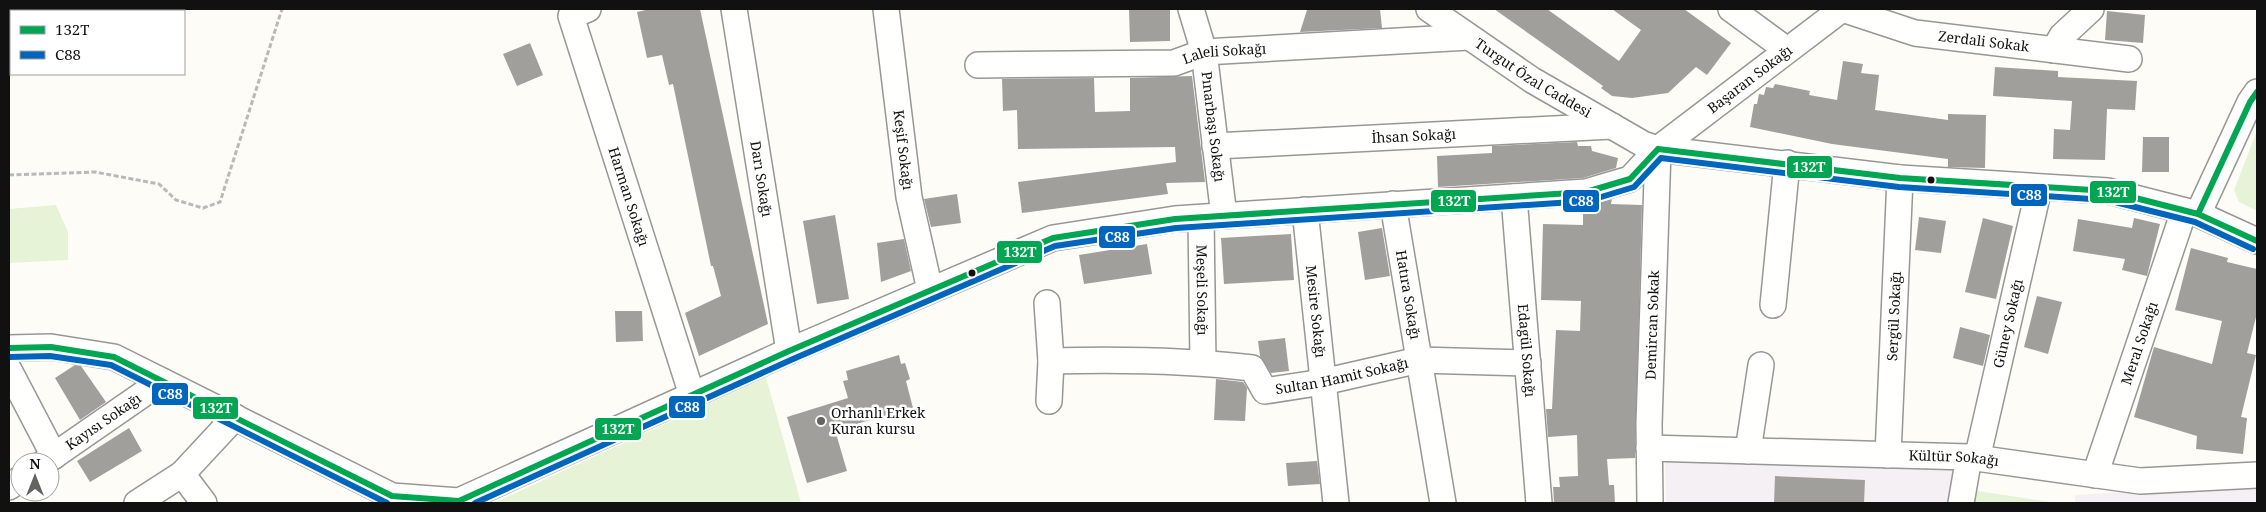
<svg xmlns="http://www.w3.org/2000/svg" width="2266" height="512" font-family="'Noto Serif',serif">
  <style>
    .industrial { fill: #f5f0f3 }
    .green { fill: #e7f3d7 }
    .building { fill: #a19f9c }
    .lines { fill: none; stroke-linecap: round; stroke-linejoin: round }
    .minor-casing { stroke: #979795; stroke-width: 28 }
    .path { stroke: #b9b9b8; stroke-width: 3; stroke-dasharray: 5 2.5; stroke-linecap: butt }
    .minor { stroke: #fffffe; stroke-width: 25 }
    .bus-1-casing { stroke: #fff; stroke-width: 10 }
    .bus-2-casing { stroke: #fff; stroke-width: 10 }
    .bus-1 { stroke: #00a651; stroke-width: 6 }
    .bus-2 { stroke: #0065bd; stroke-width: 6 }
    .bus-dot { fill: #111; stroke: #fff; stroke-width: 2 }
    .poi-dot { fill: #646362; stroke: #fff; stroke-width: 2 }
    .labels { text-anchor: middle; stroke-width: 5; stroke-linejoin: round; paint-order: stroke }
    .street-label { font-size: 14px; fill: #111; stroke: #fff }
    .poi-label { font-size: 14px; fill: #111; stroke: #fff; text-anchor: start }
    .line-badge { stroke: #fff; stroke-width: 2 }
    .badge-label { font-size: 14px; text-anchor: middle; font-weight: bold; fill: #fff }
  </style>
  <rect width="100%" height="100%" fill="#fdfcf7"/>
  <path class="industrial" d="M 1665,459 L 1957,463 L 1949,503 L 1666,503 Z
    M 2257,484 L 2257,503 L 2075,503 L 2075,495 Z"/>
  <path class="green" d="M 2257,131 L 2257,211 L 2239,202 L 2234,190 Z
    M 56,205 L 68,232 L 68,260 L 9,263 L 9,209 Z
    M 766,377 L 801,503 L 494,503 Z
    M 1971,490 L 2057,503 L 1969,503 Z"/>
  <path class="building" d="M 650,9 L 700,9 L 768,324 L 699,356 L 685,313 L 721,296 L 713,266 L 711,266 L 673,84 L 669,85 L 662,55 L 647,58 L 637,12 Z
    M 1170,9 L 1170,41 L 1130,42 L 1129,10 Z
    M 1380,9 L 1382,28 L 1300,32 L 1307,10 Z
    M 1494,9 L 1547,9 L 1619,61 L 1641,30 L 1612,9 L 1684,9 L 1731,43 L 1707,75 L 1696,67 L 1668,93 L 1632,98 L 1612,96 L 1601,88 L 1603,86 Z
    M 2107,11 L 2145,15 L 2143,43 L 2105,40 Z
    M 530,43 L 543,75 L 517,86 L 503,54 Z
    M 1843,61 L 1863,64 L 1861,73 L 1879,75 L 1875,110 L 1948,120 L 1948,114 L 1986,115 L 1985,168 L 1948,167 L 1948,159 L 1832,144 L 1750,127 L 1754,104 L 1757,104 L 1759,94 L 1764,95 L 1766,87 L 1773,88 L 1775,84 L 1810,91 L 1809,95 L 1837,100 Z
    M 1995,67 L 2058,71 L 2058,77 L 2137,81 L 2135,110 L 2107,109 L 2105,160 L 2053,159 L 2054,129 L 2070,130 L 2072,101 L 1993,96 Z
    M 1192,76 L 1205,182 L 1166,183 L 1168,194 L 1022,213 L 1018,182 L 1176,162 L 1175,147 L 1018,149 L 1017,110 L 1003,111 L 1002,79 L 1094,78 L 1095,112 L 1130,111 L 1130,78 Z
    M 2143,137 L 2169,137 L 2169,172 L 2142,172 Z
    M 1577,142 L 1578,146 L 1591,146 L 1592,151 L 1618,158 L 1616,168 L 1583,178 L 1438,187 L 1437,156 L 1492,153 L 1492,146 Z
    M 957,194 L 961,223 L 931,227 L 924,199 Z
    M 1612,199 L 1611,204 L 1642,205 L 1635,458 L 1607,459 L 1609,485 L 1614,485 L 1615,503 L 1554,503 L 1553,487 L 1560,487 L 1559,477 L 1578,476 L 1577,435 L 1548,437 L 1546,409 L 1552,409 L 1556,330 L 1580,331 L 1581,301 L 1541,300 L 1543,224 L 1583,225 L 1583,207 Z
    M 835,215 L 849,299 L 817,304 L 803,221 Z
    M 1919,217 L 1946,221 L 1941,253 L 1915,250 Z
    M 1983,218 L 2013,226 L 1996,299 L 1965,292 Z
    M 2134,218 L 2160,224 L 2147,276 L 2122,270 L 2125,259 L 2073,251 L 2078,219 L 2132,228 Z
    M 1382,228 L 1390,276 L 1365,280 L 1358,232 Z
    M 1291,234 L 1294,280 L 1224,284 L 1221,238 Z
    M 904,239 L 911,271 L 881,282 L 877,243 Z
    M 1147,244 L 1152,274 L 1084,284 L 1079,255 Z
    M 2191,248 L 2228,258 L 2227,262 L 2257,269 L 2257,313 L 2247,353 L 2256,355 L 2241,417 L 2247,418 L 2243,454 L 2196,449 L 2197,436 L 2134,417 L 2154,347 L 2212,364 L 2222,321 L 2175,310 Z
    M 2037,296 L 2062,302 L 2048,354 L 2024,347 Z
    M 615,311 L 642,311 L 643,341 L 616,342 Z
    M 1960,327 L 1990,335 L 1983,366 L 1953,358 Z
    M 1285,338 L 1289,371 L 1271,373 L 1260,356 L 1258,341 Z
    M 899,355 L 901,364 L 905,363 L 910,379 L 906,381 L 913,408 L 835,430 L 847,471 L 807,483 L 787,417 L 848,398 L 843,381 L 848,380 L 846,371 Z
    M 75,365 L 81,366 L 106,402 L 80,420 L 55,378 Z
    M 1216,379 L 1243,382 L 1247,388 L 1245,421 L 1214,420 Z
    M 129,428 L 142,451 L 90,482 L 77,461 Z
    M 1317,461 L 1320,484 L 1288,486 L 1286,463 Z
    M 1775,476 L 1865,480 L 1864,503 L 1774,503 Z"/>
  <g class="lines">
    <g class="minor-casing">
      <g id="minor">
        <path id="s1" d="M 588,9 L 571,16 L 692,395"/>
        <path id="s2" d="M 734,9 L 789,351"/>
        <path id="s3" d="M 886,9 L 909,197 L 930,290"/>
        <path id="s4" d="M 1191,9 L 1204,52 L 1224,216"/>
        <path id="s5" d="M 1429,9 L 1532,80 L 1643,144 L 1658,149 L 1900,178 L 2108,191 L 2198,214 L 2257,241"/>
        <path d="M 1731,9 L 1787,50"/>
        <path id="s6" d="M 1842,9 L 1915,33 L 2129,59"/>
        <path d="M 2054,50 L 2062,36 L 2091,9"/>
        <path id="s7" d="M 978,65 L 1174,63 L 1204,52 L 1469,37"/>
        <path id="s8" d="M 1215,146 L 1612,126"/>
        <path id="s9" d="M 1514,197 L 1539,503"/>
        <path id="s10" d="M 1393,204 L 1443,503"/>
        <path id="s11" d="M 1305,210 L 1336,503"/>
        <path d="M 2198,214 L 2250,102 L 2257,92"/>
        <path id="s12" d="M 1201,218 L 1203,362"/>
        <path d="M 1047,303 L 1051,361 L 1049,401"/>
        <path d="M 1773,305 L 1787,163"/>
        <path id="s13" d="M 9,348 L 51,347 L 114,357 L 392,496 L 459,501 L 789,351 L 1053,238 L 1175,219 L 1586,192 L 1630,179 L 1658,149 L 1842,9"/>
        <path id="s14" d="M 1051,361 C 1118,359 1185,360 1252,368 L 1265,391 L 1323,382 L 1419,360 L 1528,363"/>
        <path d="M 9,370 L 54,456"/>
        <path id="s15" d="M 1649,448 L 1969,457 L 2140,481 L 2257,475"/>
        <path d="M 1748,451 L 1761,365"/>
        <path id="s16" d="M 1888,455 L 1900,178"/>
        <path id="s17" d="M 1977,459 L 2039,188"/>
        <path id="s18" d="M 45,462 L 162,381"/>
        <path d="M 182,474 L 204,503"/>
        <path id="s19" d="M 2095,475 L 2184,211"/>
        <path d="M 9,487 L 20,479"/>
        <path d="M 137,503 L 182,474 L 235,417"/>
        <path id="s20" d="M 1650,503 L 1649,424 L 1658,149"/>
        <path d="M 1961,503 L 1969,457"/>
      </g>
    </g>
    <path class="path" d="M 9,175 L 95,172 L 159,184 L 176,200 L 203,208 L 220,202 L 282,9"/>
    <use href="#minor" class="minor"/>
    <g class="bus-1-casing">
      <path id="bus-1" d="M 1658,149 L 1900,178 L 2108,191 L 2198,214 L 2257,241
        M 2198,214 L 2250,102 L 2257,92
        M 9,348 L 51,347 L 114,357 L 392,496 L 459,501 L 789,351 L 1053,238 L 1175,219 L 1586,192 L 1630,179 L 1658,149"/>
    </g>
    <g class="bus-2-casing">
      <path id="bus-2" d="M 9,357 L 50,356 L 111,365 L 387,503
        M 475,503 L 793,359 L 1055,246 L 1176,228 L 1588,201 L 1634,187 L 1661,158 L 1899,187 L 2107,200 L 2195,222 L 2253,249"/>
    </g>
    <use href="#bus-1" class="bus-1"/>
    <use href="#bus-2" class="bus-2"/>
  </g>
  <g class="bus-dot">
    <circle cx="1931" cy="180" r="4.5"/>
    <circle cx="972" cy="273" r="4.5"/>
  </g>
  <circle class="poi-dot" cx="821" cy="421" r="5"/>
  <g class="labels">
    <g class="street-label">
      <text dy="5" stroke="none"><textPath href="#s6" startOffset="146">Zerdali Sokak</textPath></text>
      <text dy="5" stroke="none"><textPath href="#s7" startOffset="248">Laleli Sokağı</textPath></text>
      <text dy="5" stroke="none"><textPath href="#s5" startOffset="125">Turgut Özal Caddesi</textPath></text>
      <text dy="5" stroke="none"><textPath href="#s13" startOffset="1871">Başaran Sokağı</textPath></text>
      <text dy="5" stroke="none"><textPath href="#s4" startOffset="120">Pınarbaşı Sokağı</textPath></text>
      <text dy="5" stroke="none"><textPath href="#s8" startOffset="199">İhsan Sokağı</textPath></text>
      <text dy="5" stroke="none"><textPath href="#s3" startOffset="142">Keşif Sokağı</textPath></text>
      <text dy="5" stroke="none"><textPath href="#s2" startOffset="172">Darı Sokağı</textPath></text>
      <text dy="5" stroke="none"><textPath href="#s1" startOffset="208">Harman Sokağı</textPath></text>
      <text dy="5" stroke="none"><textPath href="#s12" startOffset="72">Meşeli Sokağı</textPath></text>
      <text dy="5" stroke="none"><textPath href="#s10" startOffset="92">Hatıra Sokağı</textPath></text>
      <text dy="5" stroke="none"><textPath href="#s11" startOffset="102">Mesire Sokağı</textPath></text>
      <text dy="5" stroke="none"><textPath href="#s16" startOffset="139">Sergül Sokağı</textPath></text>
      <text dy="5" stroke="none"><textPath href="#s17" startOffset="139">Güney Sokağı</textPath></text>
      <text dy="5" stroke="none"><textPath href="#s20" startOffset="178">Demircan Sokak</textPath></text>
      <text dy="5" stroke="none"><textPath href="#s19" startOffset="139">Meral Sokağı</textPath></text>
      <text dy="5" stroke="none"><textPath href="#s9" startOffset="154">Edagül Sokağı</textPath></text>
      <text dy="5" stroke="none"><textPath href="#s14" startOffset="306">Sultan Hamit Sokağı</textPath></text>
      <text dy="5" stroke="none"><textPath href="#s18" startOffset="71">Kayısı Sokağı</textPath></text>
      <text dy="5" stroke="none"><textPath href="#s15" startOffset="305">Kültür Sokağı</textPath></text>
    </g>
    <g class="poi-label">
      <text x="831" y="418">Orhanlı Erkek<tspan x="831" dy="16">Kuran kursu</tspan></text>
    </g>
  </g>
  <g class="line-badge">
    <rect x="1786" y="155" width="47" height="24" rx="5" fill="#00a651"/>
    <rect x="2089" y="180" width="48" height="24" rx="5" fill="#00a651"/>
    <rect x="2010" y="183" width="38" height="24" rx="5" fill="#0065bd"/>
    <rect x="1430" y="189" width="47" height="24" rx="5" fill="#00a651"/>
    <rect x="1562" y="189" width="38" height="24" rx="5" fill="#0065bd"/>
    <rect x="1098" y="225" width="38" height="24" rx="5" fill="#0065bd"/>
    <rect x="996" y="240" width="47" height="24" rx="5" fill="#00a651"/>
    <rect x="151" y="382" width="38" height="24" rx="5" fill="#0065bd"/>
    <rect x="668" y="395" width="38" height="24" rx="5" fill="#0065bd"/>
    <rect x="192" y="396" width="47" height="24" rx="5" fill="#00a651"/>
    <rect x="594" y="417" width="48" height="24" rx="5" fill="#00a651"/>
  </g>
  <g class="badge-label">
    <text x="1809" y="172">132T</text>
    <text x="2113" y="197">132T</text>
    <text x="2029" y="200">C88</text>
    <text x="1454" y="206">132T</text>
    <text x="1581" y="206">C88</text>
    <text x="1117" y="242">C88</text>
    <text x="1020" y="257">132T</text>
    <text x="170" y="399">C88</text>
    <text x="687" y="412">C88</text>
    <text x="216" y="413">132T</text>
    <text x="618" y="434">132T</text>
  </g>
  <rect width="2266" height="512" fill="none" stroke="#111111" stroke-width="20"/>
  <rect x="10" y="10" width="175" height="65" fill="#ffffff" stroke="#a0a0a0"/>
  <rect x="20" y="26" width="25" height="8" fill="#00a651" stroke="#a0a0a0"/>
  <text x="55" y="35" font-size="15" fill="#111111">132T</text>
  <rect x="20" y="51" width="25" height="8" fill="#0065bd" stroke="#a0a0a0"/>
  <text x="55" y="60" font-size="15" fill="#111111">C88</text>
  <g transform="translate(35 477)"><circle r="24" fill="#ffffff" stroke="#a0a0a0"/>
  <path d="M0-4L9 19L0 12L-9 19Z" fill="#646362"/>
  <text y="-8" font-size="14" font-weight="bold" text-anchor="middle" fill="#111111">N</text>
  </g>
</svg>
